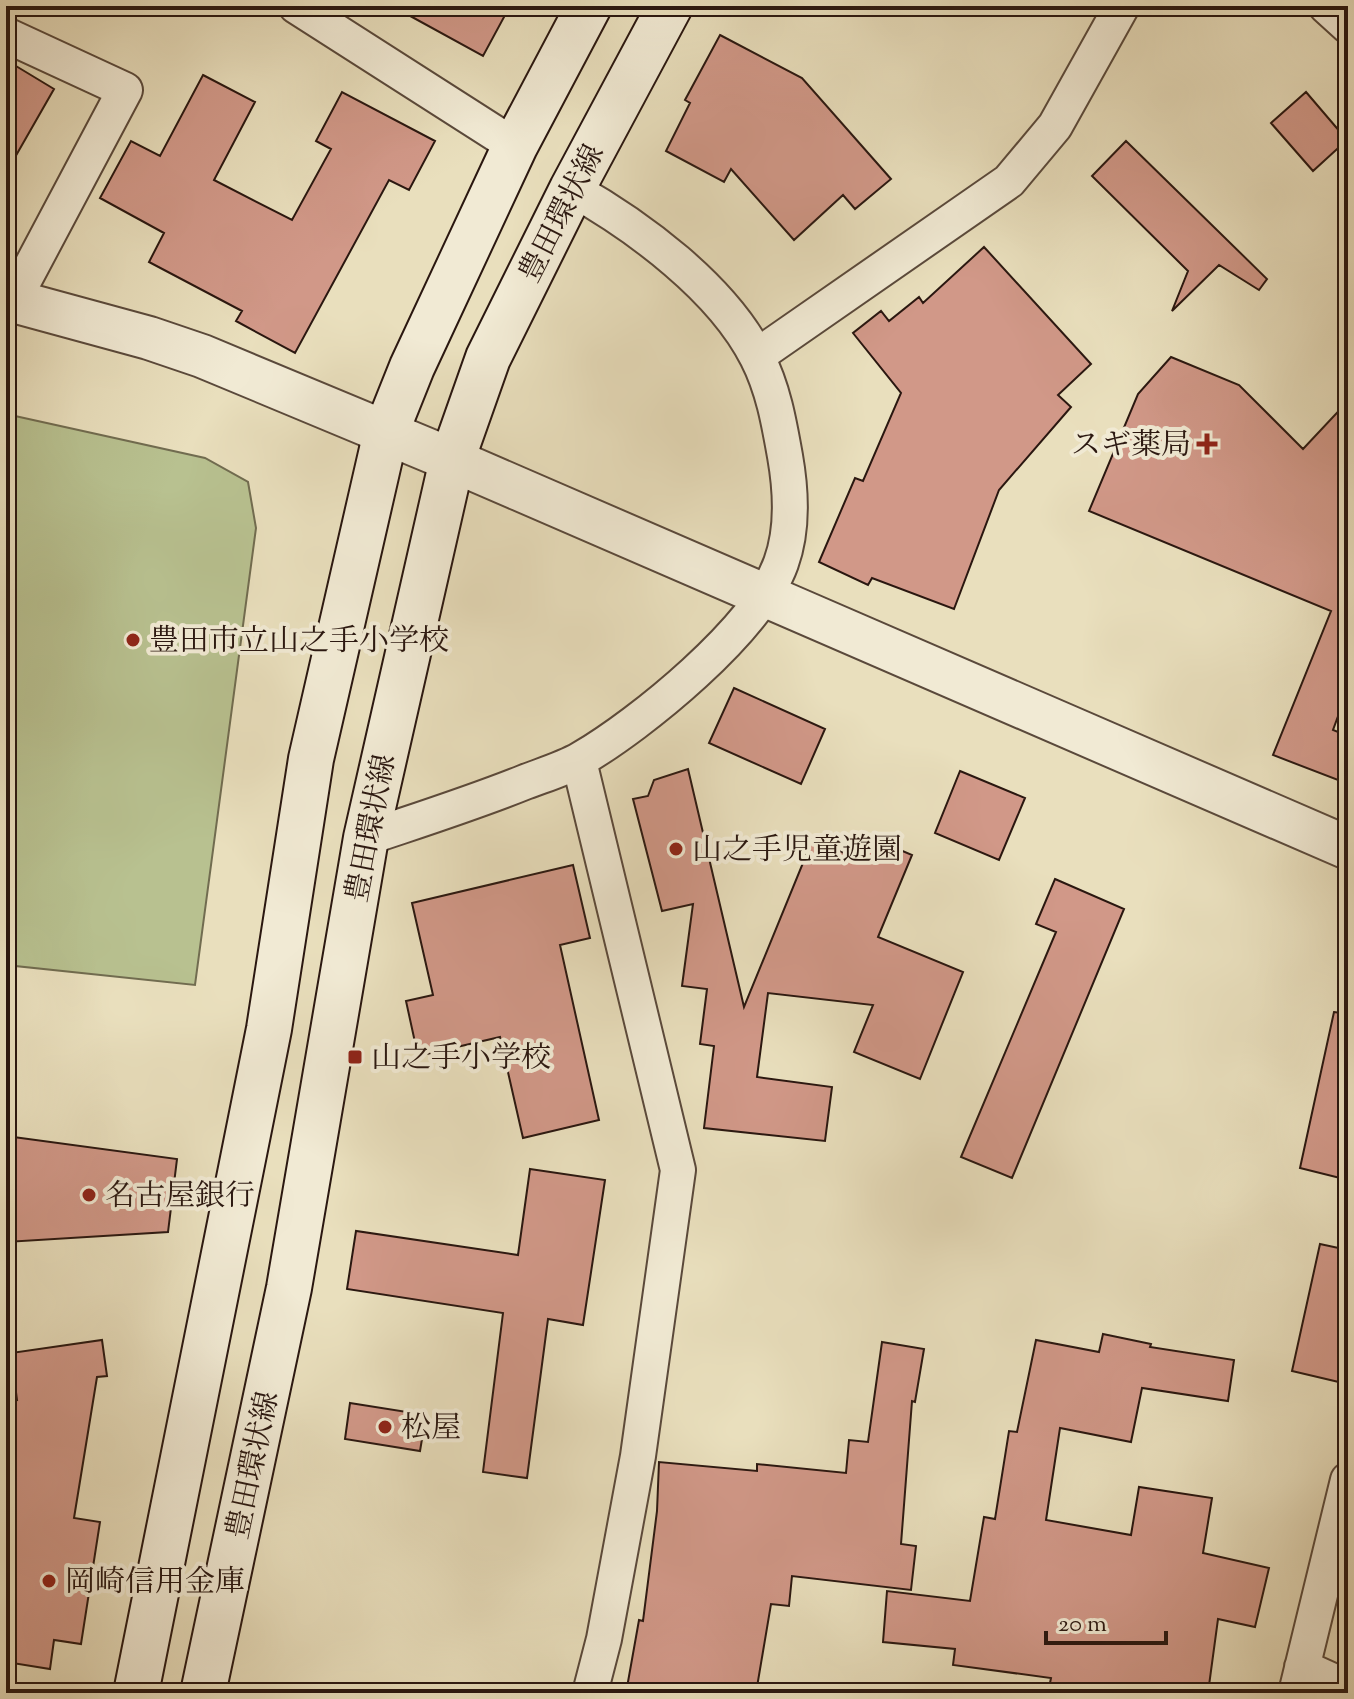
<svg xmlns="http://www.w3.org/2000/svg" width="1354" height="1699" font-family="'Sorts Mill Goudy','Noto Serif JP',serif">
  <style>
    .green { fill: #b8c190; stroke: #716c50; stroke-width: 2 }
    .building { fill: #d19888; stroke: #2a1710; stroke-width: 2 }
    .lines { fill: none; stroke-linecap: round; stroke-linejoin: round }
    .minor-casing { stroke: #5a493b; stroke-width: 38 }
    .tertiary-casing { stroke: #5a493b; stroke-width: 46 }
    .secondary-casing { stroke: #2a1710; stroke-width: 48 }
    .minor { stroke: #f1ead4; stroke-width: 34 }
    .tertiary { stroke: #f1ead4; stroke-width: 42 }
    .secondary { stroke: #f1ead4; stroke-width: 44 }
    .poi-dot { fill: #8f2418; stroke: #f1ead4; stroke-width: 3 }
    .labels { text-anchor: middle; stroke-width: 8; stroke-linejoin: round; paint-order: stroke }
    .street-label { font-size: 30px; fill: #2a1710; stroke: #f1ead4 }
    .poi-label { font-size: 30px; fill: #2a1710; stroke: #f1ead4; text-anchor: start }
  </style>
  <rect width="100%" height="100%" fill="#e9dfbd"/>
  <filter id="stains"><feTurbulence type="fractalNoise" baseFrequency=".0025" numOctaves="4"/><feColorMatrix values="0 0 0 0 .2 0 0 0 0 .09 0 0 0 0 .02 0 0 0 .5 -.17"/></filter>
  <radialGradient id="worn" r=".72"><stop offset=".6" stop-color="#630" stop-opacity="0"/><stop offset="1" stop-color="#630" stop-opacity=".3"/></radialGradient>
  <path class="green" d="M 6,414 L 205,458 L 248,482 L 256,528 L 195,985 L 6,965 Z"/>
  <path class="building" d="M 392,6 L 510,6 L 483,56 Z
    M 720,35 L 802,78 L 891,179 L 855,209 L 843,195 L 794,240 L 731,169 L 724,182 L 666,151 L 690,103 L 685,100 Z
    M 6,60 L 54,89 L 6,173 Z
    M 203,75 L 255,102 L 214,180 L 292,220 L 331,149 L 316,141 L 342,92 L 435,141 L 409,190 L 389,180 L 295,353 L 236,321 L 242,311 L 149,262 L 164,233 L 100,198 L 131,141 L 160,156 Z
    M 1306,92 L 1347,140 L 1313,171 L 1271,123 Z
    M 1126,141 L 1267,279 L 1259,290 L 1219,265 L 1172,311 L 1188,271 L 1092,176 Z
    M 984,247 L 1091,364 L 1058,395 L 1071,407 L 999,490 L 954,609 L 872,578 L 868,585 L 819,562 L 855,478 L 863,481 L 901,393 L 853,333 L 881,311 L 889,321 L 919,297 L 923,303 Z
    M 1171,357 L 1239,385 L 1303,449 L 1348,401 L 1348,689 L 1333,730 L 1348,736 L 1348,754 L 1338,780 L 1273,755 L 1331,611 L 1089,511 L 1138,394 Z
    M 734,688 L 825,729 L 801,784 L 709,743 Z
    M 688,769 L 744,1007 L 814,836 L 851,857 L 863,834 L 912,855 L 878,937 L 963,972 L 920,1079 L 854,1052 L 873,1005 L 768,993 L 757,1077 L 832,1087 L 825,1141 L 704,1128 L 714,1046 L 700,1044 L 707,989 L 682,986 L 693,904 L 662,911 L 633,799 L 648,796 L 654,780 Z
    M 960,771 L 1025,798 L 999,860 L 935,833 Z
    M 573,865 L 590,938 L 560,945 L 599,1120 L 523,1138 L 500,1037 L 418,1056 L 406,1001 L 433,995 L 412,903 Z
    M 1055,879 L 1124,909 L 1012,1178 L 961,1157 L 1056,932 L 1036,924 Z
    M 1334,1012 L 1348,1014 L 1348,1180 L 1300,1168 Z
    M 6,1136 L 177,1159 L 168,1232 L 6,1242 Z
    M 530,1169 L 605,1180 L 583,1325 L 548,1319 L 527,1478 L 483,1472 L 503,1313 L 347,1289 L 356,1231 L 518,1255 Z
    M 1320,1244 L 1348,1250 L 1348,1359 L 1343,1383 L 1292,1371 Z
    M 1103,1334 L 1151,1344 L 1150,1347 L 1234,1360 L 1228,1401 L 1142,1388 L 1131,1442 L 1060,1428 L 1046,1520 L 1131,1535 L 1139,1487 L 1212,1498 L 1203,1553 L 1269,1568 L 1255,1627 L 1218,1619 L 1208,1693 L 1101,1693 L 1050,1683 L 1051,1678 L 953,1665 L 955,1649 L 883,1642 L 887,1591 L 970,1601 L 984,1517 L 995,1519 L 1009,1431 L 1017,1432 L 1036,1340 L 1099,1352 Z
    M 102,1340 L 107,1376 L 97,1377 L 74,1518 L 100,1522 L 81,1644 L 54,1640 L 50,1669 L 6,1662 L 6,1401 L 17,1400 L 11,1353 Z
    M 882,1342 L 924,1349 L 915,1402 L 912,1401 L 901,1544 L 916,1546 L 911,1590 L 792,1576 L 789,1606 L 771,1604 L 756,1693 L 626,1693 L 639,1620 L 643,1621 L 657,1511 L 659,1462 L 757,1471 L 757,1464 L 846,1473 L 849,1440 L 868,1442 Z
    M 350,1403 L 426,1415 L 420,1451 L 345,1439 Z"/>
  <g class="lines">
    <g class="minor-casing">
      <path id="minor" d="M 296,6 L 515,146
        M 1326,6 L 1348,26
        M 6,35 L 125,90 L 13,301
        M 757,356 L 1009,181 L 1055,126 L 1122,6
        M 579,761 L 678,1170 L 638,1456 L 604,1639 L 590,1693
        M 366,838 C 419,820 473,803 525,782 C 543,775 564,769 581,759 C 641,724 757,630 781,563 C 793,530 791,490 785,456 C 779,422 773,388 757,357 C 722,288 638,226 572,189
        M 1302,1667 L 1348,1688
        M 1296,1693 L 1348,1480"/>
    </g>
    <g class="tertiary-casing">
      <path id="tertiary" d="M 6,299 L 149,338 L 202,356 L 452,460 L 1348,848"/>
    </g>
    <g class="secondary-casing">
      <path id="secondary" d="M 136,1693 L 269,1029 L 311,759 L 386,432 L 412,367 L 515,146 L 589,6
        M 203,1693 L 289,1288 L 366,838 L 452,460 L 488,358 L 572,189 L 670,6"/>
    </g>
    <use href="#minor" class="minor"/>
    <use href="#tertiary" class="tertiary"/>
    <use href="#secondary" class="secondary"/>
  </g>
  <g class="poi-dot">
    <path d="M1203 432h8v8h8v8h-8v8h-8v-8h-8v-8h8z"/>
    <circle cx="133" cy="640" r="8"/>
    <circle cx="676" cy="849" r="8"/>
    <rect x="347" y="1049" width="16" height="16" rx="4"/>
    <circle cx="89" cy="1195" r="8"/>
    <circle cx="385" cy="1427" r="8"/>
    <circle cx="49" cy="1581" r="8"/>
  </g>
  <g class="labels">
    <g class="street-label">
      <text transform="translate(561 213) rotate(-63)" y="10">豊田環状線</text>
      <text transform="translate(370 828) rotate(-79)" y="10">豊田環状線</text>
      <text transform="translate(252 1465) rotate(-78)" y="10">豊田環状線</text>
    </g>
    <g class="poi-label">
      <text x="1191" y="454" text-anchor="end">スギ薬局</text>
      <text x="149" y="650">豊田市立山之手小学校</text>
      <text x="692" y="859">山之手児童遊園</text>
      <text x="371" y="1067">山之手小学校</text>
      <text x="105" y="1205">名古屋銀行</text>
      <text x="401" y="1437">松屋</text>
      <text x="65" y="1591">岡崎信用金庫</text>
    </g>
  </g>
  <rect width="1354" height="1699" fill="none" stroke="#e9dfbd" stroke-width="32"/>
  <rect x="8" y="8" width="1338" height="1683" fill="none" stroke="#2a1710" stroke-width="4"/>
  <rect x="16" y="16" width="1322" height="1667" fill="none" stroke="#2a1710" stroke-width="2"/>
  <path d="M1046 1631v12h120v-12" fill="none" stroke="#2a1710" stroke-width="4"/>
  <text x="1058" y="1631" font-size="24" fill="#2a1710" stroke="#f1ead4" stroke-width="6" paint-order="stroke">20 m</text>
  <rect width="100%" height="100%" filter="url(#stains)"/>
  <rect width="100%" height="100%" fill="url(#worn)"/>
</svg>
